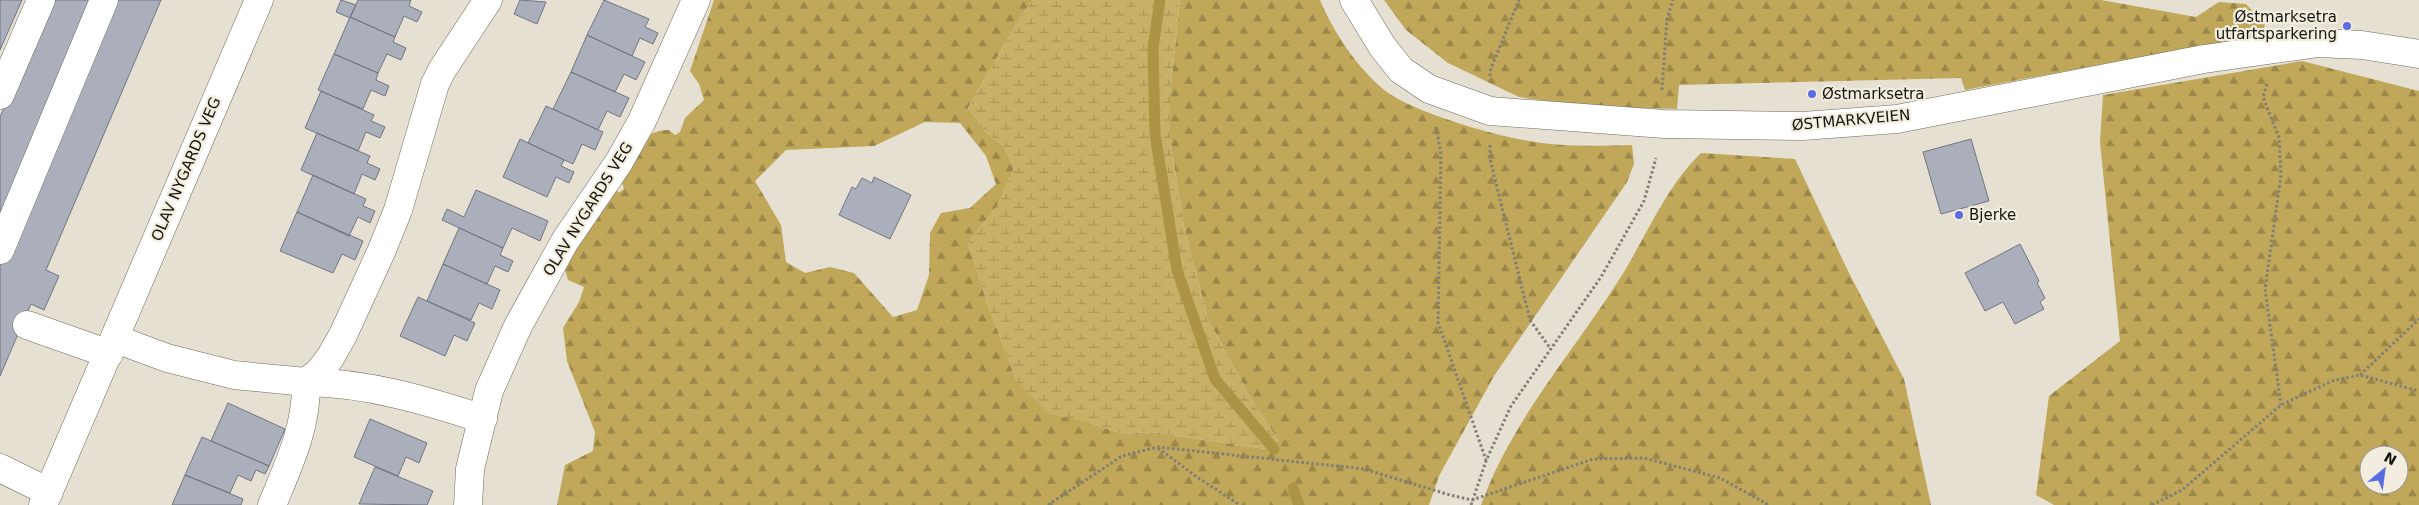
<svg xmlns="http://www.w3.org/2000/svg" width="2419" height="505" font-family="'DejaVu Sans',sans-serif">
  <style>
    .forest { fill: url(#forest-firs); fill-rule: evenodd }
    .wetland { fill: url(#wetland-marsh) }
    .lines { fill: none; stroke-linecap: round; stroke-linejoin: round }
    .stream { stroke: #ac9345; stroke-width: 11 }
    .building { fill: #abafbc; stroke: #717582 }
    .minor-casing { stroke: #6e6a5e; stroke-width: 29 }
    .path { stroke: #817e74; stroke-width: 3; stroke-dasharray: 2.5 2.5; stroke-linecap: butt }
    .minor { stroke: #fff; stroke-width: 28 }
    .poi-dot { fill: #5b6ce3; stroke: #f2eddf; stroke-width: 2 }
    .labels { text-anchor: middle; stroke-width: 4.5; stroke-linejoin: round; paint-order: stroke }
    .poi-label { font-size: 15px; fill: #15140f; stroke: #f2eddf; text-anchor: start }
    .street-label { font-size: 15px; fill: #15140f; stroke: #f2eddf }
  </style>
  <defs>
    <pattern id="forest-firs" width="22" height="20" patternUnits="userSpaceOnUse" patternTransform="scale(1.25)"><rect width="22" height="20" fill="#c0a759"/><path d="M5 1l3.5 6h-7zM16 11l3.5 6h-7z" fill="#9b8748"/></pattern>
    <pattern id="wetland-marsh" width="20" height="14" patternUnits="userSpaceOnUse" patternTransform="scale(1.25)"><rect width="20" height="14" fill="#c9b067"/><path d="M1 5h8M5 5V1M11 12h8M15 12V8" fill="none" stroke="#ac9658"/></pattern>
  </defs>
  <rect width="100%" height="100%" fill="#e5e0d2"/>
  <path class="forest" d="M 714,0 L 1033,0 L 1021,16 L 968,108 L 986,132 L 1004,147 L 1014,168 L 998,205 L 968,243 L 987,302 L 1016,380 L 1090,423 L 1123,434 L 1152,432 L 1279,451 L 1279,441 L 1251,399 L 1208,319 L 1184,227 L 1170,138 L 1170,94 L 1180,0 L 1320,0 C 1334,33 1356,66 1383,89 C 1411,112 1493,135 1529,141 C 1561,147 1599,146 1632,145 L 1634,164 L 1627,182 L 1494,376 L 1439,476 L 1429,505 L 557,505 L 565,465 L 593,451 L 595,432 L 567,361 L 563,328 L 579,302 L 584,287 L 568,280 L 560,252 L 611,190 L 620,192 L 624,189 L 620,176 C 631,156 642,129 669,130 L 675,135 L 680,132 L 685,118 L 704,100 L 699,84 L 690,71 ZM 925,122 L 960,123 L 986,156 L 996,184 L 970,208 L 941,213 L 930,233 L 929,275 L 917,310 L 893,317 L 854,273 L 830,267 L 805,273 L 786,262 L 781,225 L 755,181 L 786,150 L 874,146 Z
    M 1384,0 L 2101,0 L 2196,17 L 2219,2 L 2246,4 L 2265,25 L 2260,37 L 2230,45 L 2114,62 L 1965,90 L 1961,78 L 1679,85 L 1677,109 L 1578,106 L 1519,97 L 1448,63 L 1406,30 Z
    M 2302,61 L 2419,91 L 2419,505 L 2054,505 L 2036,495 L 2049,396 L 2120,341 L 2100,142 L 2103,95 ZM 2369,455 L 2399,455 L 2399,485 L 2369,485 Z
    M 1701,153 L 1795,159 L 1848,271 L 1904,379 L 1931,505 L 1481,505 C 1511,422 1570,356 1617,283 C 1645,240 1664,189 1701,153 Z"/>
  <path class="wetland" d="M 1033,0 L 1180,0 L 1170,94 L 1170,138 L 1184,227 L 1208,319 L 1251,399 L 1280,442 L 1279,451 L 1152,432 L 1123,434 L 1090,423 L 1049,414 L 1016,380 L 987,302 L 968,243 L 998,205 L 1014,168 L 1004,147 L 986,132 L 968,108 L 1021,16 Z"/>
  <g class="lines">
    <path class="stream" d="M 1160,0 L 1153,48 L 1155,134 L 1177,270 L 1215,379 L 1274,449
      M 1293,488 L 1299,505"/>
  </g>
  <path class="building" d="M 0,0 L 22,0 L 0,50 Z
    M 50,0 L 161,0 L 46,270 L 59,276 L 44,310 L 31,304 L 0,376 L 0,117 Z
    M 341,0 L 356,5 L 350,18 L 336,12 Z
    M 358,0 L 411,0 L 409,6 L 422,12 L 417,22 L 404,16 L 395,37 L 350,17 Z
    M 520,0 L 546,2 L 537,24 L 514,14 Z
    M 604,0 L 649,19 L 645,27 L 658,33 L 653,44 L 640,38 L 632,56 L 587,35 Z
    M 350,17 L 395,37 L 393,42 L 406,48 L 401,60 L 387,54 L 378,73 L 334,54 Z
    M 587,35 L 645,62 L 636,80 L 624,74 L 615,92 L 571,72 Z
    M 334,54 L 378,73 L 376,80 L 389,86 L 385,96 L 371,90 L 363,109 L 318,90 Z
    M 571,72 L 629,98 L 620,117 L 607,111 L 598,130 L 553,109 Z
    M 321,91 L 374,115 L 371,121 L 385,127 L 380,138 L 366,132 L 358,151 L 305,128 Z
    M 546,106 L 603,132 L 595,150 L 582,144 L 573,164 L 528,143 Z
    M 317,133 L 370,156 L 367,163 L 380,169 L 375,180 L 362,174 L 354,194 L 301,170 Z
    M 520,139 L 564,160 L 561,166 L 574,172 L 569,183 L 556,177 L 547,197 L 503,177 Z
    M 1971,139 L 1989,201 L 1941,214 L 1923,152 Z
    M 313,175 L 366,199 L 363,206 L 375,211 L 370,223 L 358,217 L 349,236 L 297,212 Z
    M 874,177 L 911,195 L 890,239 L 839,215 L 852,187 L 856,189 L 862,178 L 872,183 Z
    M 476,190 L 548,221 L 540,241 L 512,228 L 503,248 L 442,220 L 447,209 L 464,217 Z
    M 297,212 L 363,241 L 355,260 L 342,254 L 333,273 L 280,251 Z
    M 459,228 L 503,248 L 500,255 L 513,261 L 508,272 L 495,266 L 487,284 L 443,264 Z
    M 2020,244 L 2039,281 L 2037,283 L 2045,298 L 2040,302 L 2044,309 L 2015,324 L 2003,302 L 1985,311 L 1965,273 Z
    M 443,264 L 500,290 L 492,309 L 479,303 L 471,320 L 427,301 Z
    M 418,297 L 475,323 L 467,341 L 454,335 L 445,356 L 400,336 Z
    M 228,403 L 285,429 L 269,466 L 211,441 Z
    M 370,419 L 427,443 L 419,463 L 406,457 L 398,476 L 354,457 Z
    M 202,437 L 269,466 L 265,474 L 256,470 L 251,481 L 238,475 L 230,493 L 185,475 Z
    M 375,467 L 433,491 L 427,505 L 359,504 Z
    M 185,475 L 243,499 L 241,505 L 172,505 Z"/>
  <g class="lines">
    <g class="minor-casing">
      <path id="minor" d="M 1354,0 L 1382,46 L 1401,70 L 1429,89 L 1490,111 L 1664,124 L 1803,126 L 1897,119 L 2204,59 L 2318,43 L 2362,45 L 2419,54
        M 0,95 L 41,0
        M 0,250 L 104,0
        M 27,325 L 109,354
        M 116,339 L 167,358 L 234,375 L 306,382 L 319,372 L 330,358 L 343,335 L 381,252 L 398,210 L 435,84 L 442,70 L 488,0
        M 0,468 L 49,492
        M 43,505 L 259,0
        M 272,505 C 289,464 307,427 306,382 C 367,383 425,400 483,419
        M 468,505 L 470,469 L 489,391 L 518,326 L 565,241 L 619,162 L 642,121 L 696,0"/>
    </g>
    <path class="path" d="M 1490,76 L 1491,68 L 1519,0
      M 2267,84 L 2263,97 L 2279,138 L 2281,175 L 2265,289 L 2281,405
      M 1662,90 L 1667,19 L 1673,0
      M 1436,127 L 1441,154 L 1438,322 L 1486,460
      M 1490,145 L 1490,159 L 1530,320 L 1550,348
      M 2360,375 L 2419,319
      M 1158,448 L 1197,477 L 1240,505
      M 1048,505 L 1122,456 L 1158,447 L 1364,469 L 1450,495 L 1472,500 L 1593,459 L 1644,458 L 1720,478 L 1769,505
      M 1471,505 L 1486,461 L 1511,406 L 1601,277 L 1644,201 L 1656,158
      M 2152,505 L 2182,490 L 2281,405 L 2332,381 L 2360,375 L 2419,391"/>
    <use href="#minor" class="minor"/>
  </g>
  <g class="poi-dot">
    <circle cx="2347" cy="26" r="5"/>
    <circle cx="1812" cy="94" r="5"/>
    <circle cx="1959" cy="215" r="5"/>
  </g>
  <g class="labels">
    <g class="poi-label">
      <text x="2337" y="22" text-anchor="end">Østmarksetra<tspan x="2337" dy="17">utfartsparkering</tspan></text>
      <text x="1822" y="99">Østmarksetra</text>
      <text x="1969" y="220">Bjerke</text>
    </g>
    <g class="street-label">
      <text transform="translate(1851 120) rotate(-5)" y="5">ØSTMARKVEIEN</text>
      <text transform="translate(186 169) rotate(-67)" y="5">OLAV NYGARDS VEG</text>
      <text transform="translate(588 209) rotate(-58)" y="5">OLAV NYGARDS VEG</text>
    </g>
  </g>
  <g transform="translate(2384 470) rotate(29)"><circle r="24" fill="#f2eddf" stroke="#9a968c"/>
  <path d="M0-4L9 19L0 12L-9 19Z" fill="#5b6ce3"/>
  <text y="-8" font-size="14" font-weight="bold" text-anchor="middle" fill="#15140f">N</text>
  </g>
</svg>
